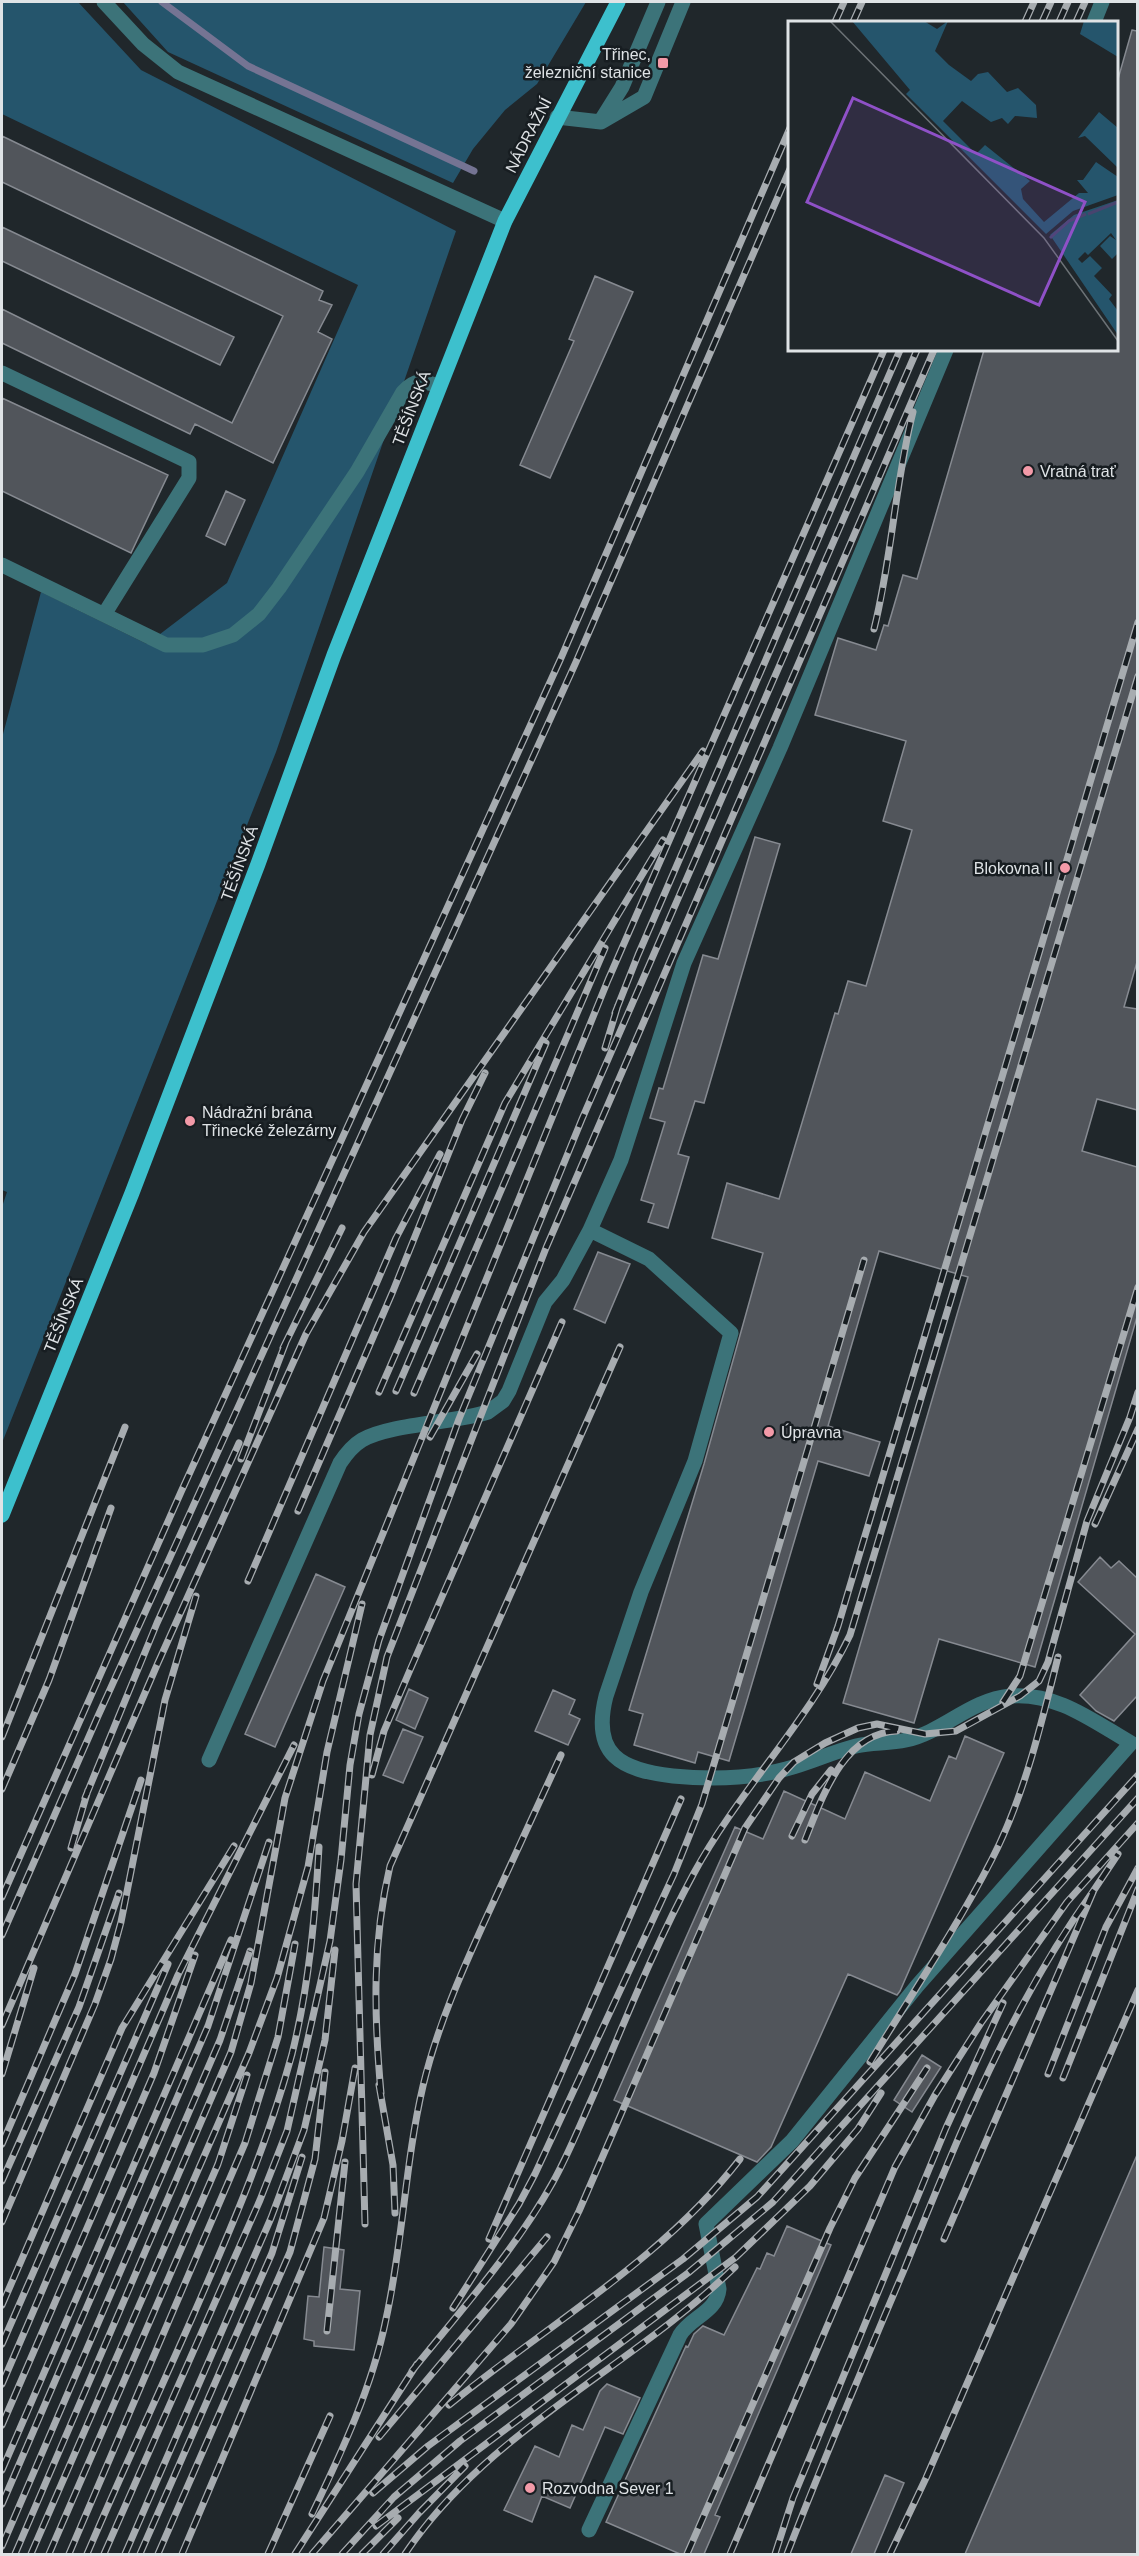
<svg xmlns="http://www.w3.org/2000/svg" width="1139" height="2556" font-family="Helvetica,sans-serif">
  <style>
    .green { fill: #25556c }
    .lines { fill: none; stroke-linecap: round; stroke-linejoin: round }
    .stream { stroke: #757493; stroke-width: 7 }
    .building { fill: #51555b; stroke: #868a91; stroke-width: 1.5 }
    .minor { stroke: #3c7379; stroke-width: 15 }
    .major { stroke: #3dc0cd; stroke-width: 15 }
    .rail-casing { stroke: #a7acb0; stroke-width: 7 }
    .rail { stroke: #171d21; stroke-width: 4.5; stroke-dasharray: 14; stroke-linecap: butt }
    .poi-dot { fill: #f39aa8; stroke: #171d21; stroke-width: 2 }
    .labels { text-anchor: middle; stroke-width: 5; stroke-linejoin: round; paint-order: stroke }
    .poi-label { font-size: 16px; fill: #dfe3e6; stroke: #171d21; text-anchor: start }
    .street-label { font-size: 16px; fill: #dfe3e6; stroke: #171d21 }
    .inset-river { fill: none; stroke: #48446f; stroke-width: 3 }
    .inset-road { fill: none; stroke: #6c7276; stroke-width: 1.5 }
    .view { fill: #8f51c7; fill-opacity: 0.15; stroke: #8f51c7; stroke-width: 3 }
    .inset-edge { fill: none; stroke: #dfe3e6; stroke-width: 3 }
  </style>
  <rect width="100%" height="100%" fill="#20272b"/>
  <path class="green" d="M 2,2 L 78,2 L 141,70 L 456,231 L 276,752 L 2,1443 L 2,1207 L 7,1192 L 2,1190 L 2,738 L 41,592 L 147,644 L 227,583 L 358,285 L 2,114 Z
    M 123,2 L 586,2 L 537,84 L 505,110 L 473,149 L 453,183 L 168,52 Z"/>
  <g class="lines">
    <path class="stream" d="M 162,2 L 248,66 L 474,171"/>
  </g>
  <path class="building" d="M 1132,30 L 1137,31 L 1137,962 L 1124,1007 L 1137,1009 L 1137,1110 L 1097,1099 L 1082,1151 L 1137,1167 L 1137,1317 L 1035,1667 L 939,1639 L 914,1723 L 843,1703 L 968,1277 L 879,1251 L 828,1426 L 880,1442 L 869,1476 L 818,1461 L 729,1761 L 698,1752 L 695,1763 L 634,1745 L 643,1714 L 629,1710 L 704,1464 L 763,1253 L 712,1238 L 727,1183 L 779,1199 L 835,1013 L 838,1014 L 848,981 L 866,986 L 912,830 L 883,821 L 906,741 L 815,715 L 838,638 L 876,650 L 884,625 L 888,626 L 903,575 L 917,579 L 984,350 L 1116,350 L 1116,86 Z
    M 2,136 L 323,291 L 319,300 L 332,305 L 318,332 L 332,339 L 273,463 L 195,424 L 190,434 L 2,343 L 2,309 L 232,423 L 283,316 L 2,182 Z
    M 2,227 L 234,337 L 220,365 L 2,261 Z
    M 595,276 L 633,292 L 550,478 L 520,465 L 574,341 L 569,339 Z
    M 2,398 L 168,475 L 131,553 L 2,491 Z
    M 226,491 L 245,500 L 225,545 L 206,536 Z
    M 755,837 L 780,844 L 704,1103 L 695,1101 L 678,1154 L 689,1157 L 668,1228 L 648,1222 L 654,1204 L 641,1200 L 665,1122 L 650,1118 L 659,1088 L 663,1089 L 703,955 L 718,959 Z
    M 598,1252 L 630,1264 L 605,1323 L 574,1309 Z
    M 1100,1557 L 1111,1568 L 1119,1561 L 1137,1578 L 1137,1696 L 1114,1721 L 1096,1711 L 1080,1695 L 1135,1634 L 1078,1582 Z
    M 316,1574 L 345,1587 L 275,1747 L 245,1734 Z
    M 409,1689 L 428,1698 L 415,1729 L 396,1720 Z
    M 553,1690 L 575,1700 L 569,1714 L 580,1719 L 568,1745 L 535,1731 Z
    M 403,1729 L 423,1737 L 403,1783 L 383,1775 Z
    M 965,1736 L 1004,1753 L 900,1991 L 897,1995 L 848,1974 L 771,2147 L 757,2162 L 614,2100 L 735,1827 L 763,1839 L 784,1791 L 845,1819 L 865,1772 L 930,1801 L 949,1756 L 956,1759 Z
    M 922,2055 L 941,2067 L 912,2112 L 894,2100 Z
    M 1137,2155 L 1137,2554 L 965,2554 Z
    M 787,2226 L 831,2245 L 715,2515 L 720,2517 L 704,2554 L 680,2554 L 606,2522 L 686,2346 L 688,2347 L 694,2334 L 703,2326 L 724,2335 L 757,2268 L 760,2269 L 767,2253 L 774,2256 Z
    M 324,2247 L 344,2250 L 340,2289 L 360,2291 L 354,2350 L 314,2346 L 314,2341 L 304,2339 L 308,2296 L 319,2297 Z
    M 607,2384 L 640,2398 L 623,2434 L 605,2427 L 570,2508 L 542,2496 L 532,2522 L 504,2510 L 535,2446 L 559,2457 L 572,2425 L 583,2430 L 600,2391 Z
    M 885,2475 L 904,2483 L 874,2554 L 851,2554 Z"/>
  <g class="lines">
    <path class="minor" d="M 104,2 L 143,44 L 178,72 L 505,221
      M 1094,22 L 1102,2
      M 557,117 L 601,122 L 644,97 L 683,2
      M 602,119 L 622,87 L 658,2
      M 2,373 L 189,462 L 189,478 L 105,613
      M 2,565 L 166,645 L 203,645 L 233,635 L 259,614 L 279,588 L 357,472 L 403,392 C 415,379 422,380 438,386
      M 209,1760 L 340,1463 C 346,1454 352,1446 362,1440 C 390,1424 453,1423 488,1412 L 503,1401 L 509,1391 L 545,1302 L 563,1280 L 590,1230 L 621,1160 L 684,963 L 780,748 L 946,350
      M 589,2530 L 680,2335 C 691,2317 717,2312 719,2289 L 706,2224 L 792,2141 L 917,1986 L 1131,1743 C 1093,1721 1056,1692 1010,1696 C 970,1700 943,1732 906,1740 C 889,1744 872,1742 856,1746 C 832,1752 810,1763 786,1769 C 749,1779 712,1780 673,1776 C 621,1770 591,1755 606,1696 L 641,1592 L 695,1461 L 731,1333 L 649,1259 L 590,1230"/>
    <path class="major" d="M 2,1515 L 132,1193 L 258,864 L 334,655 L 505,221 L 618,2"/>
    <g class="rail-casing">
      <path id="rail" d="M 835,22 L 844,2
        M 853,22 L 862,2
        M 1025,22 L 1034,2
        M 1042,22 L 1051,2
        M 1059,22 L 1068,2
        M 1076,22 L 1085,2
        M 874,629 C 892,557 895,483 913,412
        M 615,1013 L 638,955 L 900,350
        M 605,1048 L 618,1005
        M 283,1348 L 342,1228
        M 396,1391 L 546,1043
        M 379,1392 L 505,1103 L 663,840
        M 414,1393 L 605,948
        M 430,1437 L 477,1354
        M 241,1459 L 286,1342
        M 298,1511 L 393,1291 L 462,1120 L 485,1073
        M 1095,1524 L 1138,1429
        M 248,1581 L 396,1238 L 440,1154
        M 817,1684 L 838,1626 L 1138,622
        M 1003,1702 L 1020,1676 L 1138,1287
        M 2,1737 L 125,1427
        M 372,1775 L 384,1731 L 410,1670 L 562,1322
        M 2,1789 L 49,1680 L 111,1508
        M 85,1798 L 157,1623 L 239,1443
        M 792,1836 L 812,1794 L 831,1770
        M 805,1840 C 822,1798 843,1733 897,1731
        M 71,1848 L 88,1790
        M 2,1897 L 181,1492 L 561,658 L 790,128
        M 2,1935 L 98,1716 L 576,662 L 790,169
        M 2,2025 L 157,1665 L 306,1334 L 364,1232 L 703,751
        M 870,2062 C 911,1995 956,1929 992,1859 C 1024,1797 1041,1725 1058,1657
        M 2,2074 L 34,1968
        M 1048,2074 L 1106,1927 L 1138,1868
        M 1063,2078 L 1138,1889
        M 379,2085 L 393,2165 L 395,2213
        M 381,2093 C 374,2016 372,1942 390,1866 L 620,1347
        M 2,2144 L 75,1974 L 141,1780
        M 2,2181 L 79,2007 L 119,1893
        M 2,2222 L 95,2004 L 111,1959 L 121,1922 L 165,1700 L 196,1596
        M 365,2224 L 356,1884 L 370,1735 L 387,1657 L 546,1248 L 934,350
        M 489,2239 L 681,1799
        M 944,2239 L 1094,1890 L 1118,1854
        M 2,2305 L 122,2028 L 234,1846
        M 453,2308 L 519,2204 L 535,2174 L 674,1874 L 702,1804 L 864,1260
        M 327,2331 L 345,2162
        M 2,2344 L 168,1964
        M 412,2371 C 461,2310 515,2250 553,2182 C 568,2155 580,2125 593,2096 C 625,2021 655,1945 694,1873 C 739,1790 809,1721 850,1635 L 1138,676
        M 2,2384 L 178,1975 L 294,1745
        M 449,2405 C 547,2325 662,2260 740,2159
        M 2,2425 L 154,2073 L 195,1955
        M 379,2437 L 547,2237
        M 2,2470 L 231,1940
        M 373,2493 L 428,2446 L 683,2259 L 757,2197 L 1138,1775
        M 2,2504 L 208,2026 L 269,1842
        M 312,2514 C 342,2451 372,2388 386,2319 C 403,2242 405,2163 423,2086 C 437,2027 462,1971 487,1916 C 512,1862 536,1809 561,1755
        M 376,2526 L 736,2257 L 810,2186 L 858,2129 L 881,2093
        M 2,2546 L 220,2040 L 250,1951
        M 15,2554 L 231,2052 L 251,1983 L 285,1798 L 323,1681 L 608,980 L 884,350
        M 31,2554 L 249,2053 L 277,1978 L 308,1867 L 327,1752 L 362,1604
        M 49,2554 L 218,2164 L 247,2075
        M 69,2554 L 245,2143 L 278,2037 L 295,1944
        M 87,2554 C 121,2475 157,2397 192,2318 C 230,2231 267,2146 292,2054 C 309,1986 315,1917 319,1847
        M 104,2554 L 260,2200 L 287,2131 L 330,1941 L 341,1860 L 350,1765 L 359,1714 L 379,1640 L 459,1419 L 582,1119 L 917,350
        M 125,2554 L 271,2218 L 304,2130 L 325,2040 L 335,1950
        M 140,2554 L 272,2253 L 302,2157
        M 158,2554 L 290,2252 L 315,2159 L 325,2072
        M 182,2554 L 324,2218 L 342,2141 L 355,2068
        M 268,2554 L 330,2416
        M 295,2554 L 417,2364
        M 312,2554 L 511,2324 L 554,2262 L 579,2211 L 745,1828 L 779,1778 L 794,1762 L 825,1743 L 858,1728 L 877,1724 L 925,1734 L 956,1731 L 1020,1696 L 1039,1681 L 1048,1662 L 1087,1521 L 1130,1417 L 1138,1392
        M 342,2554 L 394,2497 L 460,2441 L 688,2273 L 773,2202 L 1138,1798
        M 362,2554 L 398,2518
        M 383,2554 L 419,2513 L 465,2466
        M 405,2554 C 487,2431 631,2368 735,2267
        M 687,2554 L 830,2228 L 855,2178 L 927,2068
        M 730,2554 L 895,2167 L 935,2095 L 981,2023 L 1067,1902 L 1138,1823
        M 775,2554 L 793,2498 L 946,2128 L 1003,2003
        M 787,2554 C 824,2459 864,2364 904,2270 C 957,2139 1010,2006 1094,1890
        M 890,2554 L 926,2478 L 1138,1990"/>
    </g>
    <use href="#rail" class="rail"/>
  </g>
  <g class="poi-dot">
    <rect x="657" y="57" width="12" height="12" rx="3"/>
    <circle cx="1028" cy="471" r="6"/>
    <circle cx="1065" cy="868" r="6"/>
    <circle cx="190" cy="1121" r="6"/>
    <circle cx="769" cy="1432" r="6"/>
    <circle cx="530" cy="2488" r="6"/>
  </g>
  <g class="labels">
    <g class="poi-label">
      <text x="651" y="60" text-anchor="end">Třinec,<tspan x="651" dy="18">železniční stanice</tspan></text>
      <text x="1040" y="477">Vratná trať</text>
      <text x="1053" y="874" text-anchor="end">Blokovna II</text>
      <text x="202" y="1118">Nádražní brána<tspan x="202" dy="18">Třinecké železárny</tspan></text>
      <text x="781" y="1438">Úpravna</text>
      <text x="542" y="2494">Rozvodna Sever 1</text>
    </g>
    <g class="street-label">
      <text transform="translate(528 135) rotate(-63)" y="6">NÁDRAŽNÍ</text>
      <text transform="translate(411 408) rotate(-69)" y="6">TĚŠÍNSKÁ</text>
      <text transform="translate(239 863) rotate(-70)" y="6">TĚŠÍNSKÁ</text>
      <text transform="translate(63 1315) rotate(-68)" y="6">TĚŠÍNSKÁ</text>
    </g>
  </g>
  <g transform="translate(788 21)">
    <rect width="330" height="330" fill="#20272b"/>
    <path d="M 64,0 L 136,0 L 149,8 L 160,0 L 147,30 L 161,44 L 183,60 L 190,53 L 200,51 L 219,71 L 230,67 L 248,84 L 249,97 L 227,95 L 220,103 L 214,97 L 203,101 L 174,80 L 155,100 L 188,133 L 197,124 L 242,160 L 233,168 L 235,178 L 256,201 L 291,172 L 300,172 L 289,159 L 295,159 L 308,141 L 330,156 L 330,174 L 285,190 L 258,213 L 118,73 L 122,69 ZM 296,0 L 330,0 L 330,36 L 292,13 ZM 311,91 L 330,107 L 329,146 L 297,115 L 290,117 ZM 330,179 L 330,232 L 324,238 L 312,225 L 322,215 L 328,219 L 323,212 L 300,234 L 297,231 L 290,238 L 294,242 L 302,235 L 314,247 L 306,255 L 324,274 L 321,278 L 330,290 L 330,314 L 262,214 L 286,194 Z" fill="#25556c"/>
    <path class="inset-river" d="M 300,193 L 330,181M 262,217 L 281,200 L 298,193"/>
    <path class="inset-road" d="M 42,0 L 256,217 L 330,320"/>
    <path class="view" d="M 65,77 L 297,181 L 251,284 L 19,181 Z"/>
    <rect width="330" height="330" class="inset-edge"/>
  </g>
  <rect width="1139" height="2556" fill="none" stroke="#dfe3e6" stroke-width="6"/>
</svg>
